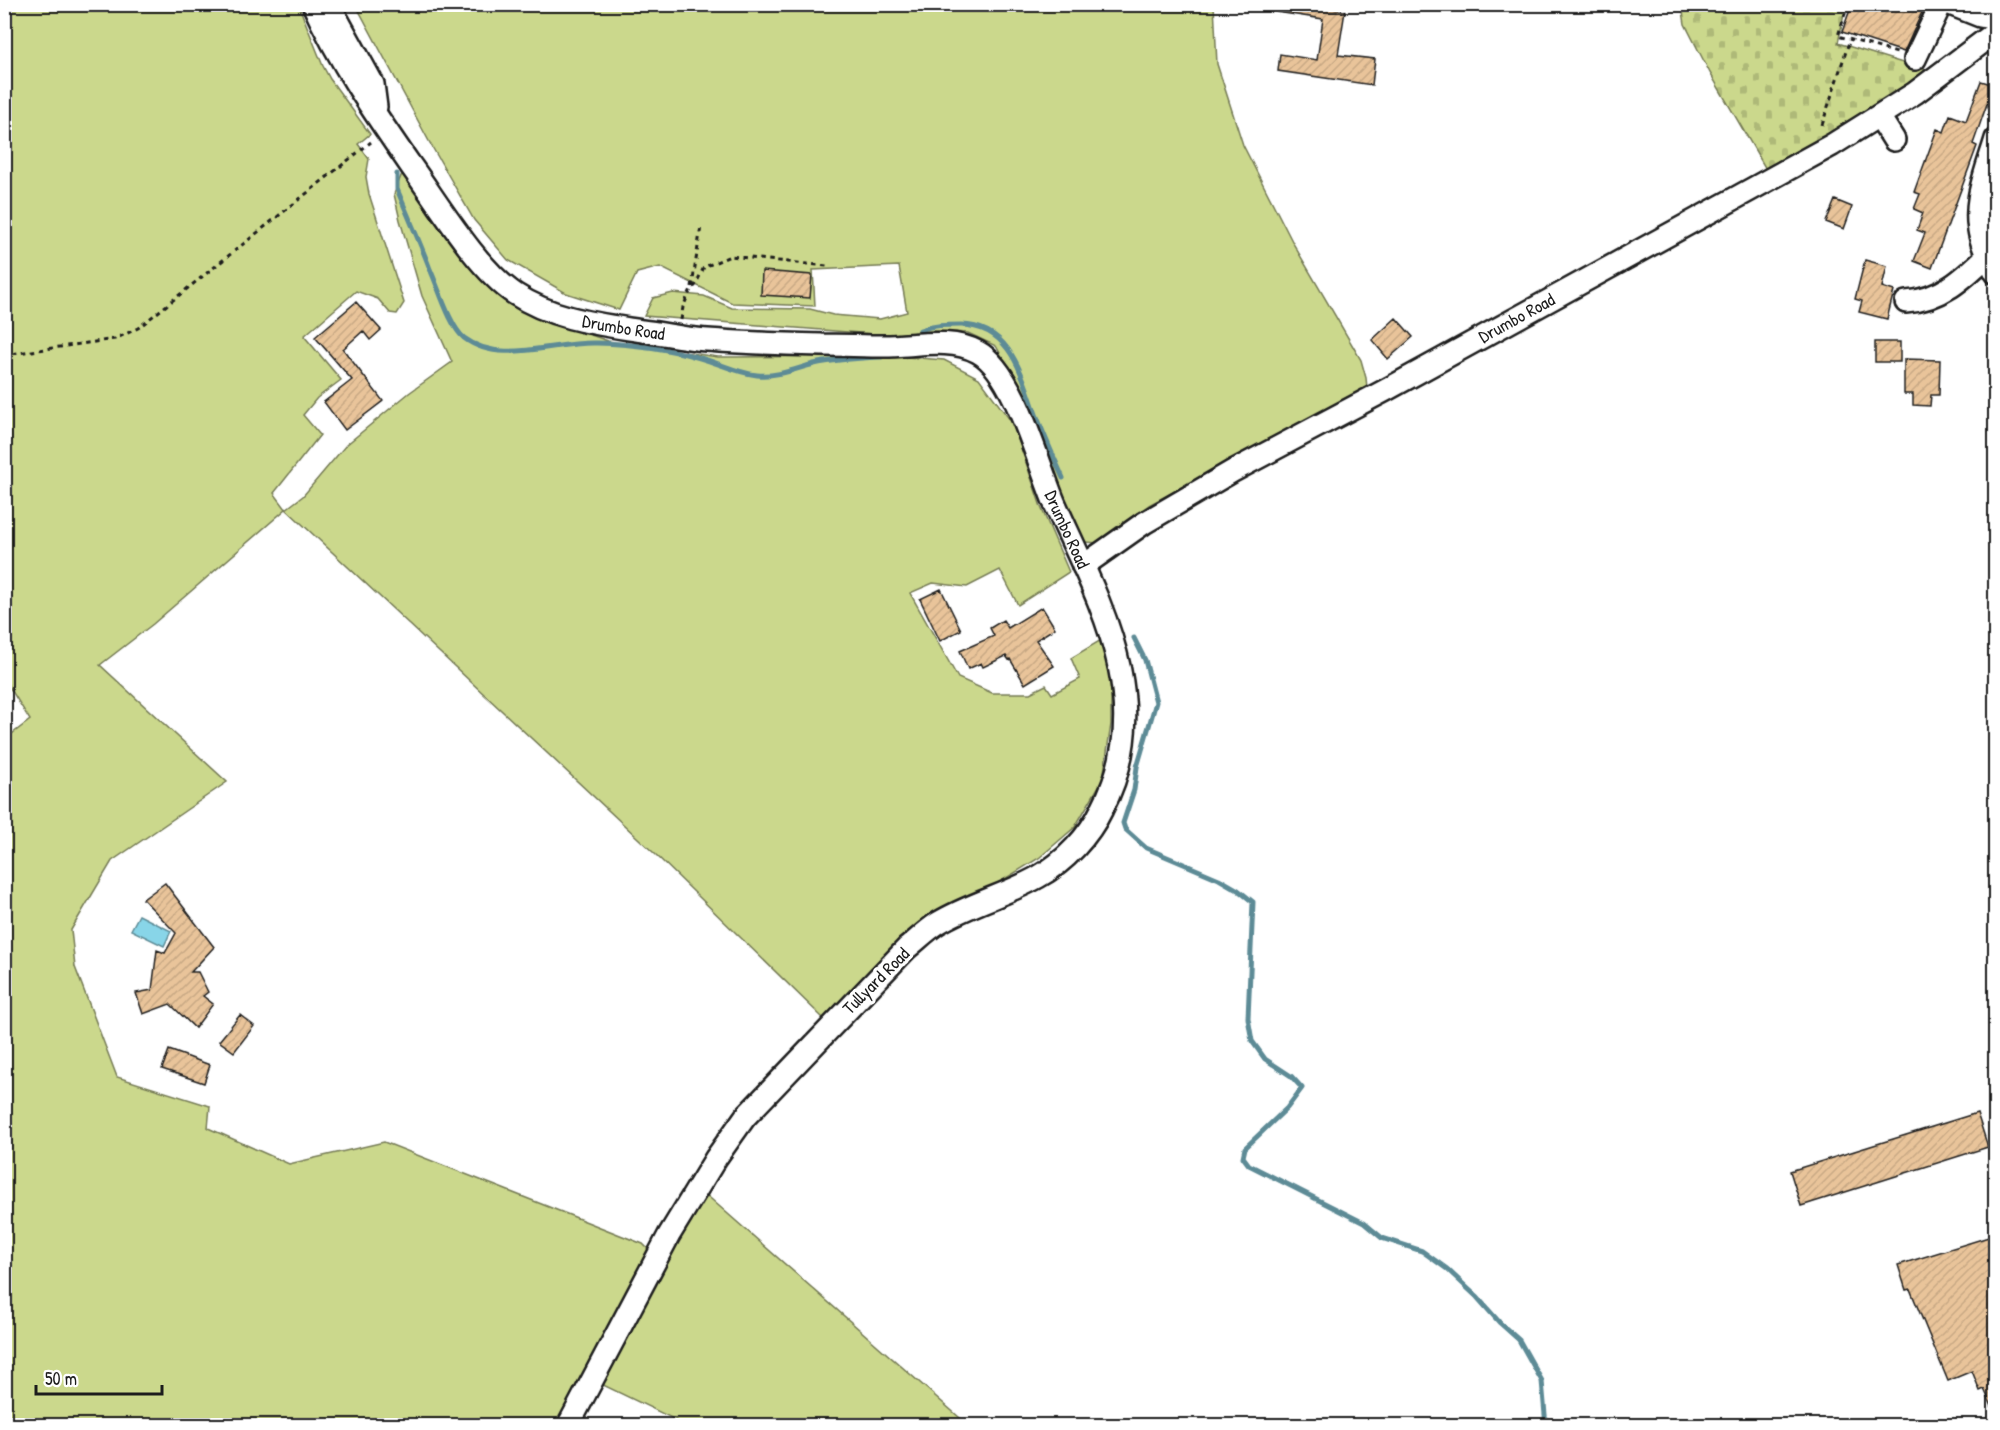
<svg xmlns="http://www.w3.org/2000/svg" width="2000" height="1430" font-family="'Patrick Hand',sans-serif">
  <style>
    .grass { fill: #cbd88c; stroke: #747a54; stroke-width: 1.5 }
    .cemetery { fill: url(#cemetery-stones); stroke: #747a54; stroke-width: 1.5 }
    .water { fill: #88d5e8; stroke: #5d8b96; stroke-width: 1.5 }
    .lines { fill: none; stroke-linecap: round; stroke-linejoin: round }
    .stream { stroke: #5d8b96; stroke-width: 5 }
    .building { fill: url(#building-hatch); stroke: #1c1c1c; stroke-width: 1.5 }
    .minor-casing { stroke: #1c1c1c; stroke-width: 26 }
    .path { stroke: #1c1c1c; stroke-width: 3; stroke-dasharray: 4.5 4.5; stroke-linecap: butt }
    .minor { stroke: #fff; stroke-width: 21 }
    .labels { text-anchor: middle; stroke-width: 6; stroke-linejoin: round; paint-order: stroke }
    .street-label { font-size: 18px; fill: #1c1c1c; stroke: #fff }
  </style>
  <defs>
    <pattern id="cemetery-stones" width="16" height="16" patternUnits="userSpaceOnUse" patternTransform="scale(1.5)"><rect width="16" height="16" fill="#cbd88c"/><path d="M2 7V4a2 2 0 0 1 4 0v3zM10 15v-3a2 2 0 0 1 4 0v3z" fill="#aeb978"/></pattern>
    <pattern id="building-hatch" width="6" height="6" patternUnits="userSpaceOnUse" patternTransform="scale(1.5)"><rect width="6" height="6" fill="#e9c49a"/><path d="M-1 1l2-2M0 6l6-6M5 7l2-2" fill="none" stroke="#c7a884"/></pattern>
  </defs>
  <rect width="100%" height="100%" fill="#fff"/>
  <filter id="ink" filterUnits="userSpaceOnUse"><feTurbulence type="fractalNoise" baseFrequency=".0167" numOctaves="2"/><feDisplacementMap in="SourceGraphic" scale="12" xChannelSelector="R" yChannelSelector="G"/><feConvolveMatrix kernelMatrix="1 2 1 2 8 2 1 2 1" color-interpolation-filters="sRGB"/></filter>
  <g filter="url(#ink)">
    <path class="grass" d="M 298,4 L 323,66 L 330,79 L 370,134 L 358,144 L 369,159 L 366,177 L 369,194 L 404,303 L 397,314 L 390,313 L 378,299 L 356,291 L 304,336 L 341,380 L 317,398 L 303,415 L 320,435 L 274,493 L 286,509 L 303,496 L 346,445 L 409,393 L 452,362 L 422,296 L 400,220 L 394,194 L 403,171 L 481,278 L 512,301 L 574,329 L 608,341 L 718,357 L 894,356 L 944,360 L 979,378 L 1013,424 L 1041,507 L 1069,572 L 1018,605 L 1000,570 L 967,587 L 933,583 L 910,593 L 958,678 L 992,693 L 1030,693 L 1046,685 L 1052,694 L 1080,679 L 1071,658 L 1101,640 L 1108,659 L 1111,690 L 1111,724 L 1103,779 L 1075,827 L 1039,858 L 993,886 L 948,905 L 920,924 L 876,965 L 825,1020 L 654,853 L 286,509 L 153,624 L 100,665 L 227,782 L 112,861 L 71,930 L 75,967 L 117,1077 L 210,1106 L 208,1128 L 289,1164 L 384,1142 L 643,1244 L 648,1249 L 589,1366 L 556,1425 L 5,1426 L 4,740 L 30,720 L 5,680 L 5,5 Z
      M 356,5 L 1214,5 L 1217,64 L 1243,145 L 1294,245 L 1361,360 L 1366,378 L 1367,388 L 1149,505 L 1098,543 L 1086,542 L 1079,538 L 1014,378 L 996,346 L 968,333 L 931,331 L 886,335 L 644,316 L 653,298 L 673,293 L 704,296 L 732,308 L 810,309 L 833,315 L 880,319 L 907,312 L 899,266 L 813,270 L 815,306 L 732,303 L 660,267 L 637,273 L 619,310 L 566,293 L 508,260 L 474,220 L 431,145 Z
      M 703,1192 L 968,1425 L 674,1425 L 676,1420 L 601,1384 Z"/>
    <path class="cemetery" d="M 1682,5 L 1846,5 L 1838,43 L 1935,73 L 1767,171 L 1710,73 L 1685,24 Z"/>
    <path class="water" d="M 139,915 L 171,931 L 164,946 L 131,930 Z"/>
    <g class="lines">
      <path class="stream" d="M 397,174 L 397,189 C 408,216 420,242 430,269 C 438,286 450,327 464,338 C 501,366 555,341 597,343 C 631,344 667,348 700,358 C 719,363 737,373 757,375 C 777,377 795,369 814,364 C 836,359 860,358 882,357
        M 920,330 C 933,325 946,325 961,325 C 1013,326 1022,378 1037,417 C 1045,438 1054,458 1063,478
        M 1134,638 L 1145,660 L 1156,702 L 1137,767 L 1134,790 L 1123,823 L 1125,829 L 1146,848 L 1219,879 L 1238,890 L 1253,902 L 1248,1018 L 1252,1041 L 1265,1059 L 1291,1076 L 1302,1088 L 1287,1108 L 1245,1148 L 1243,1157 L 1249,1165 L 1364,1223 L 1382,1238 L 1422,1251 L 1447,1269 L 1477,1297 L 1500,1323 L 1519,1340 L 1542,1381 L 1546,1426"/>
    </g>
    <path class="building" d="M 1277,4 L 1326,4 L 1326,8 L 1345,11 L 1338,55 L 1375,59 L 1372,85 L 1278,71 L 1280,54 L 1317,60 L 1323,19 L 1277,12 Z
      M 1852,4 L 1906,4 L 1923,10 L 1904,52 L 1842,32 Z
      M 1981,81 L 1995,85 L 1995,92 L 1993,99 L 1989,98 L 1973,144 L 1977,146 L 1932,268 L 1914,261 L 1925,233 L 1917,230 L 1923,213 L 1914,209 L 1920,194 L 1914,192 L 1937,129 L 1944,132 L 1950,115 L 1966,121 Z
      M 1835,200 L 1852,207 L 1844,229 L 1826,222 Z
      M 1865,260 L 1887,266 L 1882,287 L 1894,291 L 1887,319 L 1859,312 L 1862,301 L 1855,299 Z
      M 762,271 L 812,275 L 810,298 L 761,295 Z
      M 356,302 L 381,330 L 370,340 L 363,331 L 343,349 L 383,401 L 345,430 L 324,402 L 352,380 L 315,337 Z
      M 1396,318 L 1413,337 L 1388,359 L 1372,340 Z
      M 1875,342 L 1900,342 L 1900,362 L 1875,362 Z
      M 1904,359 L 1940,360 L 1939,395 L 1931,395 L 1930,406 L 1913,405 L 1913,394 L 1904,394 Z
      M 941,589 L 961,630 L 940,641 L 920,599 Z
      M 1042,607 L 1055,628 L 1036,640 L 1054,666 L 1025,684 L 1010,659 L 1009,660 L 1006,656 L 983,667 L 981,663 L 968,669 L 960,651 L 994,636 L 990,628 L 1003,620 L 1008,628 Z
      M 165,883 L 214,947 L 191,972 L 198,972 L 208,992 L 203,996 L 213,1004 L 195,1028 L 170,1004 L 143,1014 L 136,993 L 152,990 L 157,950 L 165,953 L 176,933 L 143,899 Z
      M 240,1015 L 254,1026 L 234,1052 L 219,1041 Z
      M 169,1050 L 210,1065 L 204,1083 L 162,1069 Z
      M 1977,1113 L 1988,1147 L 1801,1206 L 1790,1171 Z
      M 1995,1235 L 1995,1413 L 1984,1389 L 1980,1391 L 1972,1371 L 1948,1381 L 1910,1289 L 1906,1290 L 1898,1265 Z"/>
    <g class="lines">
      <g class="minor-casing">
        <g id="minor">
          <path id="s1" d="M 313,4 C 339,62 375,114 411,166 C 438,203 477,269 515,294 C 553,319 598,324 642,331 C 660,333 678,337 696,339 C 738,343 780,344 822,345 C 843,345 864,346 885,346 C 915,346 950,337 978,352 C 1015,372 1038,465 1055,504 C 1099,602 1158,703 1102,809 C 1089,836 1065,862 1038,877 C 1006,895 969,904 938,923 C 927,930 917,940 907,948 L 745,1117 L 716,1158 L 669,1235 L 568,1426"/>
          <path d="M 329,4 L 373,84 L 376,107"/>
          <path d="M 1950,4 L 1980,16 L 1996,19"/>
          <path d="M 1915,59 L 1941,4"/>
          <path d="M 1879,116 L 1894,140"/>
          <path d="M 1996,139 C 1986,172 1971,205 1981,239 C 1984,251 1990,262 1996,273"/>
          <path d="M 1906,302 C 1941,300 1964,278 1987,256"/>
          <path id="s2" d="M 1083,566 L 1144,523 L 1233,471 L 1386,390 L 1832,145 L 1915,93 L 1996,32"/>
        </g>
      </g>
      <path class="path" d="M 1848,4 L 1838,36 L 1897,53
        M 1822,125 L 1850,39
        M 692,287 L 701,226
        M 681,320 L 683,307 L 692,287 L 695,286 L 704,267 L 730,256 L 827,266
        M 4,355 L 115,339 L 138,328 L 371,142"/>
      <use href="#minor" class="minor"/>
    </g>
  </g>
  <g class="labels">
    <g class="street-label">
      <text dy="6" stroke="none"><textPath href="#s2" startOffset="500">Drumbo Road</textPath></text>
      <text dy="6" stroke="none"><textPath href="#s1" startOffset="470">Drumbo Road</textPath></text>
      <text dy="6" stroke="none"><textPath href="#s1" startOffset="1028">Drumbo Road</textPath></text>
      <text transform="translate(876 981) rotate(-45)" y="6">Tullyard Road</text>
    </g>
  </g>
  <rect width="2000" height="1430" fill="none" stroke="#fff" stroke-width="24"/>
  <rect x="12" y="12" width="1976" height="1406" fill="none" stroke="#1c1c1c" stroke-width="2" filter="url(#ink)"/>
  <path d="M36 1385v9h126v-9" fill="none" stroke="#1c1c1c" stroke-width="3"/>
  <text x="45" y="1385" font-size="18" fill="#1c1c1c" stroke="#ffffff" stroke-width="4.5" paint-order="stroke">50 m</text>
</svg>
